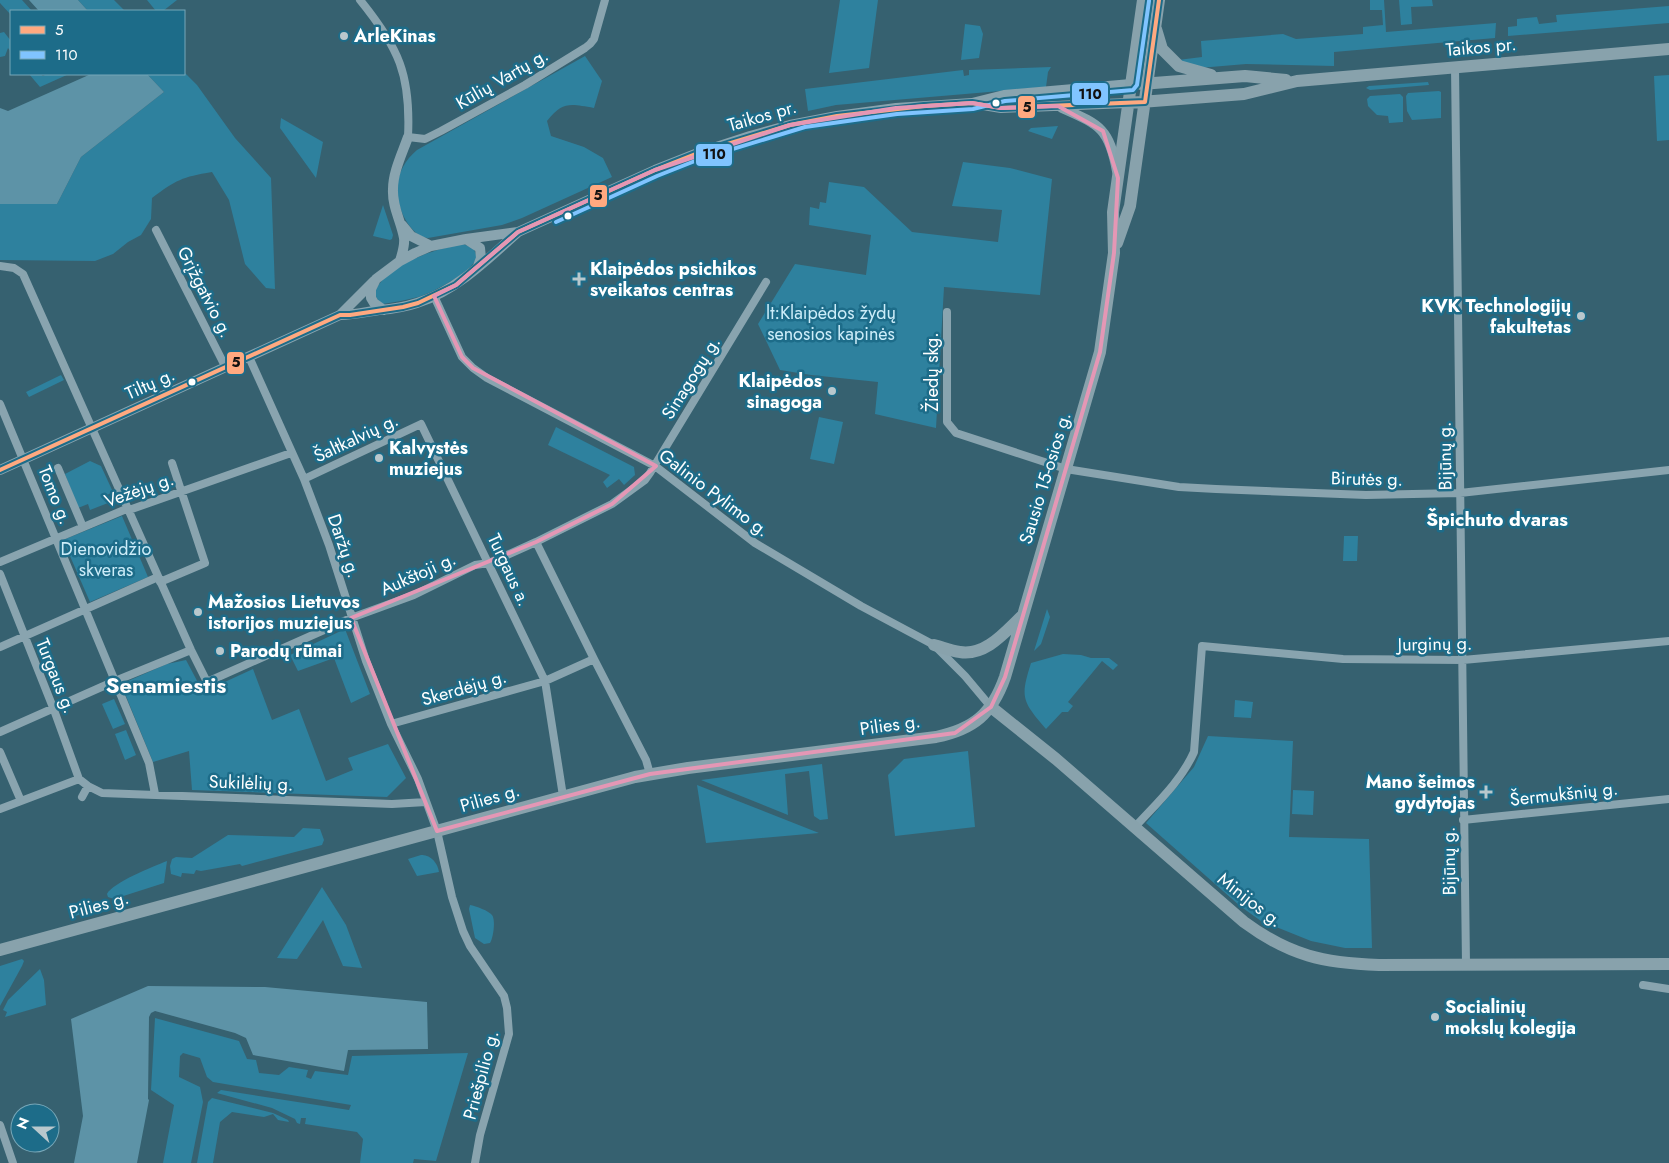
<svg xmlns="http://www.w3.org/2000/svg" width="1669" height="1163" font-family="Jost,sans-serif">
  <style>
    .green { fill: #2e819e }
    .water { fill: #5d93a7 }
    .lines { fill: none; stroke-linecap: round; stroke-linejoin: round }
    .minor { stroke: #89a4af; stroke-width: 8 }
    .tertiary { stroke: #89a4af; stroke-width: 10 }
    .primary { stroke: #88a2ac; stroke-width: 12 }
    .bus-1-casing { stroke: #1d6c89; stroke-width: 8 }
    .bus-2-casing { stroke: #1d6c89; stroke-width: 8 }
    .bus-1 { stroke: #ffa980; stroke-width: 4 }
    .bus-2 { stroke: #80c4ff; stroke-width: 4 }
    .marked { fill: none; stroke: #e497b5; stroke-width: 4; stroke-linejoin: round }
    .poi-dot { fill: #b9c8cd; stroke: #1d6c89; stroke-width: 2 }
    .bus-dot { fill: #fff; stroke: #1d6c89; stroke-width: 2 }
    .labels { text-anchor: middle; stroke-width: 5; stroke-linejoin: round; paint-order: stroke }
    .poi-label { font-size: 18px; font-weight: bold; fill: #fff; stroke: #1d6c89; text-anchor: start }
    .street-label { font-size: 18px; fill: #fff; stroke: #1d6c89 }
    .park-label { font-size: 18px; fill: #cdedf9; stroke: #1d6c89 }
    .neighbourhood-label { font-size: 19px; font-weight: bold; fill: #fff; stroke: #1d6c89 }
    .district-label { font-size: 22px; font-weight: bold; fill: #fff; stroke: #1d6c89 }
    .line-badge { stroke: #1d6c89; stroke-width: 2 }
    .pale-badge-label { font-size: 14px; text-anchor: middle; font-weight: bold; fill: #111 }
  </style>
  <rect width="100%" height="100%" fill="#366170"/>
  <path class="green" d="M 0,0 L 22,0 L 32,11 L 11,11 L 11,15 L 0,3 Z
    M 78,0 L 114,0 L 125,11 L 88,11 Z
    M 147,0 L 177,0 L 163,11 L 156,11 Z
    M 840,0 L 878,0 L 869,68 L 829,73 Z
    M 1370,0 L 1384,0 L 1386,32 L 1496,23 L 1495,38 L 1334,52 L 1334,66 L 1246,64 L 1199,68 L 1178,60 L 1202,57 L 1201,41 L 1283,34 L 1296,39 L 1363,34 L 1363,27 L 1383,25 L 1382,10 L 1370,10 Z
    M 1399,0 L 1432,0 L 1433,6 L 1411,7 L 1412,24 L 1401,25 Z
    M 1669,6 L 1669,23 L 1508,36 L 1508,27 L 1517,26 L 1517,19 L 1537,17 L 1539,24 L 1557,22 L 1556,15 Z
    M 965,24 L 980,26 L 983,34 L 979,58 L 961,60 Z
    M 4,32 L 11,41 L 11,52 L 8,48 L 5,56 L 0,57 L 0,33 Z
    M 585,56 L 602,81 L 594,108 C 570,104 563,101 547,121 L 551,136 L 584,147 L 603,158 L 612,177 L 522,218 L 502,225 L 428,238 C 409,236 396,205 397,188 C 398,173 405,160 417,150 Z
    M 1051,67 L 1048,72 L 1046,87 L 836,105 L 808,111 L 805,89 L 963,70 L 964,76 L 969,75 L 969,70 Z
    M 184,72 L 197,85 L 235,138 L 271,178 L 275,289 L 266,288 L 245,264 L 229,200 L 212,172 C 182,177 176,180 152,198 L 151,219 L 141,235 L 128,242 L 113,254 L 95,261 L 0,260 L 0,204 L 57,204 L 81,157 L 164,92 L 147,74 L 184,74 Z
    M 29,74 L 40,74 L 43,76 L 47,74 L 69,74 L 40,87 Z
    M 1669,75 L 1669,140 L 1657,141 L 1654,76 Z
    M 1428,82 L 1429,85 L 1370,90 L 1366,88 L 1369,86 Z
    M 1439,91 L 1441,92 L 1441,118 L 1412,120 L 1407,111 L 1406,96 L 1408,93 Z
    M 1400,94 L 1403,97 L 1403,122 L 1389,123 L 1388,116 L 1377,115 L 1368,106 L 1367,99 L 1370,96 Z
    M 281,118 L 323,142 L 316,178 L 280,128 Z
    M 1058,126 L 1052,139 L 1028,131 L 1031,128 Z
    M 963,162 L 1010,168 L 1052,179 L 1040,295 L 944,287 L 936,428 L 875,414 L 878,382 L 811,375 L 780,370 L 758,324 L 795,264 L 866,275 L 871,235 L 809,225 L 810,207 L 819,209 L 820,202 L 826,203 L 829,182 L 864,187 L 912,232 L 998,242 L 1002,210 L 952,206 Z
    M 383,205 L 393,235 L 392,239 L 390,240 L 373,236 Z
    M 463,244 L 473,248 C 475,252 477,255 476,259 C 472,272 430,294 418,297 C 407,300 395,302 383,304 L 380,303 L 374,294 C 384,265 434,249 463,244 Z
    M 61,375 L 64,380 L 29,397 L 26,392 Z
    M 819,417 L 843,422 L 834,464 L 810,459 Z
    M 556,427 L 634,467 L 635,475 L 624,485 L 619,479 L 607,488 L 603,482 L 610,475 L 548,445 Z
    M 90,461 L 101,466 L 113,492 L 105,496 L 108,503 L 90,510 L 88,504 L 78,508 L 65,474 Z
    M 122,516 L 148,577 L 90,602 L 63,540 Z
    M 1344,536 L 1358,536 L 1357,561 L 1343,561 Z
    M 1047,609 L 1050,617 L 1041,644 L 1034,651 Z
    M 345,629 L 370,694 L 351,703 L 334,658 L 298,671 L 290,655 Z
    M 1063,654 L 1081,655 L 1091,658 L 1109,658 L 1118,665 L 1113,670 L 1102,661 L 1068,702 L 1073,706 L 1068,712 L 1062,712 L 1046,729 C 1022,701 1020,698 1031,663 Z
    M 186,660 L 203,692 L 253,669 L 272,720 L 299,709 L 326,781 L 353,770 L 348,758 L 388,744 L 406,778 L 387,797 L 192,790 L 189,751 L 153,762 L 121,684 L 167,664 Z
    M 114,699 L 125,724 L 113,729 L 102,704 Z
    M 1235,700 L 1253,702 L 1251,718 L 1234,717 Z
    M 126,730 L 136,755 L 125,760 L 115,734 Z
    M 1208,736 L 1293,741 L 1289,837 L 1369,839 L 1372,948 L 1345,948 L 1311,941 L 1261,921 L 1240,906 L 1146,823 L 1194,767 Z
    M 968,751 L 975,827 L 895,836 L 888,775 L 904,759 Z
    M 822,764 L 828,819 L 820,820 L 814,816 L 809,771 L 785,774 L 788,815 L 701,780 Z
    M 697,785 L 819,833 L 706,843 Z
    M 1293,790 L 1314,791 L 1313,815 L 1292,814 Z
    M 303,828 L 320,829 L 324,840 L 322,845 L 242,866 L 240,864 L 201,871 L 196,870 L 194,874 L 182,873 L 181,877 L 171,874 L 170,866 L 172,859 L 176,857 L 192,858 L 228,835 L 294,837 Z
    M 421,855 C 430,854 438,863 439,872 L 417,876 L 408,859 Z
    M 167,861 L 164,883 L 114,899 L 108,897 L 107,894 C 112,883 154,866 167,861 Z
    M 322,887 L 346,925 L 362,968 L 343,966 L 323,920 L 297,959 L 277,958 Z
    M 470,905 C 476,906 489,911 492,915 C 496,920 493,939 490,943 L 484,944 L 475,938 L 469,909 Z
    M 104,906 L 102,908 L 75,916 L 75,907 Z
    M 22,959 L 24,961 L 22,966 L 0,1006 L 0,966 Z
    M 40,969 L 44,980 L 46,1005 L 5,1017 L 7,1012 L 3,1010 L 8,1000 Z
    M 155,1018 L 239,1041 L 247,1059 L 256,1060 L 259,1073 L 279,1075 L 289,1067 L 308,1070 L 306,1077 L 311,1079 L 315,1071 L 348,1075 L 352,1056 L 468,1053 L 436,1161 L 414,1159 L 413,1163 L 360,1163 L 363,1139 L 357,1132 L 305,1124 L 306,1118 L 301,1118 L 300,1124 L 297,1123 L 295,1119 L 272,1108 L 217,1093 L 221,1090 L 349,1110 L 351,1105 L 213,1082 L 207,1077 L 200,1058 L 183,1053 L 180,1056 L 179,1077 L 200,1087 L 203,1102 L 191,1163 L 163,1163 L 174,1105 L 151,1090 Z
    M 212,1098 L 273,1113 L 288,1120 L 289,1122 L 278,1120 L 273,1114 L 264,1117 L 232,1112 L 220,1122 L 213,1163 L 197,1163 L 208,1102 Z"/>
  <path class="water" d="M 29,0 L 78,0 L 88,11 L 39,11 Z
    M 91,74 L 147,74 L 164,92 L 81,157 L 57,204 L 0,204 L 0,108 L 8,111 Z
    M 148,986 L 265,987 L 427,1002 L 428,1049 L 348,1050 L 344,1071 L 253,1055 L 246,1038 L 235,1033 L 155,1011 L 151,1013 L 149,1017 L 148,1099 L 149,1100 L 137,1163 L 74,1163 L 83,1116 L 71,1019 Z"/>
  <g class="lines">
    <path class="minor" d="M 360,0 C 399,48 411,75 408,137 L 425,139 L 441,131 L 525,85 L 585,48 L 590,44 L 594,39 L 605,0
      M 1455,67 L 1466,965
      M 156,230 L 226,368
      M 0,266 L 14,268 L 23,274 L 191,650 L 207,682 L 351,618 L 414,595 L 475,565 L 489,563 L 536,542 L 612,504 L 645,480 L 650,473 L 766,282
      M 434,296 L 462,357 L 473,368 L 487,378 L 655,466 L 755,543 L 861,606 L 934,645 L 965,676 L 991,707
      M 947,312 L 947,422 L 956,433 L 1066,469 L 1179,487 L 1216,489 L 1366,495 L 1460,493 L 1669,470
      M 249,357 L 304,479 L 329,545 L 366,661 L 391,724 L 418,779 L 437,831 L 452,897 L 463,931 L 470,946 L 504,996 L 507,1008 L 509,1034 L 480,1135 L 475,1163
      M 0,404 L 149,763 L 155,794
      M 58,468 L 83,527
      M 304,479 L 421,424 L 545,681 L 563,796
      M 536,542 L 594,659
      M 0,562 L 124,510 L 129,510 L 291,453
      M 0,574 L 54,710 L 79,779 L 88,786 L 102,793 L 392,804 L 426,802
      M 160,582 L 205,563 L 172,463
      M 0,647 L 158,577
      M 391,724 L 545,681 L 594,659 L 646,760 L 650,774
      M 0,732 L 115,681 L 191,650
      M 0,752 L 21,801
      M 82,797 L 88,786
      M 0,809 L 79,779
      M 1463,820 L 1669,799
      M 1135,827 C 1157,803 1181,781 1194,752 L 1202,646 L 1343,659 L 1463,660 L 1669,641
      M 1643,985 L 1669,989
      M 0,1125 L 13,1163"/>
    <path class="tertiary" d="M 977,104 L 1001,108 L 1128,103
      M 1062,108 C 1100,125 1109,128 1117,171
      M 402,225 L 411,236 L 431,246
      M 466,239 L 480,248 L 481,258 L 478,266
      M 400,261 C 402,254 405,246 404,238 C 401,221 392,207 393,189 C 393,172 402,154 408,137
      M 384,310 L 374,303 L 371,298 L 371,289 L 376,279 L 400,261 L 415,253 L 431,246 L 466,239 L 518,232 L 655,170 L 698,153 L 750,136 L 790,125 L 837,116 L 896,108 L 972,103 L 1004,95 L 1131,84
      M 340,315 L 374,281
      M 0,470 L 340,315 C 353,315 366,312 379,310 C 392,309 405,307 417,303 C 456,291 488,259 518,232"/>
    <path class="primary" d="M 1156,29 L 1162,49 L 1179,66 L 1211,75
      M 1141,84 L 1245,76 L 1286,80
      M 1128,103 L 1244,94 L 1297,81 L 1669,49
      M 1117,243 L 1130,206 L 1159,0
      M 934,645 C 942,647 951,651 960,652 C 986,656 1005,632 1022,616
      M 991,707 L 1056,759 L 1244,922 C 1290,956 1324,963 1379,965 L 1669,964
      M 0,950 L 635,777 L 688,768 L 936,737 C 974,729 992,714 1005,677 L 1100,352 L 1114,253 L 1113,212 L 1143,0"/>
    <g class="bus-1-casing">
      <path id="bus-1" d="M 0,470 L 340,315 L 350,315 L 403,307 L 418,303 L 456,285 L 518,232 L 655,170 L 698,153 L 790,125 L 837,116 L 924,106 L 972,103 L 1001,108 L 1145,102 L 1159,0"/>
    </g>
    <g class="bus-2-casing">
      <path id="bus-2" d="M 556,222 L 657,176 L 700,159 L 805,127 L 897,114 L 973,109 L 1005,101 L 1133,90 L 1137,85 L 1149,1"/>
    </g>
    <use href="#bus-1" class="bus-1"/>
    <use href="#bus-2" class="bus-2"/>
  </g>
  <path class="marked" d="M 972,103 L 1001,108 L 1058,106 L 1103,131 L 1118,178 L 1114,253 L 1100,352 L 1005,677 L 991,707 L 955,733 L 650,774 L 437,831 L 351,618 L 536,542 L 612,504 L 656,466 L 473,368 L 462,357 L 434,296 L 456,285 L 518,232 L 655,170 L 790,125 L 896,108 Z"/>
  <g class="poi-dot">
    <circle cx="344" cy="36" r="5"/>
    <path d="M576.5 271.5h5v5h5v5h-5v5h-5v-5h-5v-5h5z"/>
    <circle cx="1581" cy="316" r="5"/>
    <circle cx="832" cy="391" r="5"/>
    <circle cx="379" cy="458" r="5"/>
    <circle cx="198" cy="612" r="5"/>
    <circle cx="220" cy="651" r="5"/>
    <path d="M1483.5 784.5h5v5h5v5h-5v5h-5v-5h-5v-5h5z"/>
    <circle cx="1435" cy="1017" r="5"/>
  </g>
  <g class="bus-dot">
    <circle cx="996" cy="103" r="4.5"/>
    <circle cx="568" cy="216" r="4.5"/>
    <circle cx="192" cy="382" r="4.5"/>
  </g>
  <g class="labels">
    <g class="poi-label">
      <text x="354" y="42">ArleKinas</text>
      <text x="590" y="275">Klaipėdos psichikos<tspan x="590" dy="21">sveikatos centras</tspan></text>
      <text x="1571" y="312" text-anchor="end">KVK Technologijų<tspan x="1571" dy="21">fakultetas</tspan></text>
      <text x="822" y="387" text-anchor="end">Klaipėdos<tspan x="822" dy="21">sinagoga</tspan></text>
      <text x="389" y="454">Kalvystės<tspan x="389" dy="21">muziejus</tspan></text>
      <text x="208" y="608">Mažosios Lietuvos<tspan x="208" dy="21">istorijos muziejus</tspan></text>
      <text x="230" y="657">Parodų rūmai</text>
      <text x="1475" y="788" text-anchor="end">Mano šeimos<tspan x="1475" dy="21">gydytojas</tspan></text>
      <text x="1445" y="1013">Socialinių<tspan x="1445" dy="21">mokslų kolegija</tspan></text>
    </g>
    <g class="street-label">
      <text transform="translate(1481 47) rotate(-5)" y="6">Taikos pr.</text>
      <text transform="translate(502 79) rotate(-30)" y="6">Kūlių Vartų g.</text>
      <text transform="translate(762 116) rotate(-16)" y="6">Taikos pr.</text>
      <text transform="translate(205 292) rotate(63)" y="6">Grįžgatvio g.</text>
      <text transform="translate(932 372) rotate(-90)" y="6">Žiedų skg.</text>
      <text transform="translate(691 378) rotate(-58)" y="6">Sinagogų g.</text>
      <text transform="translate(150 384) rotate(-24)" y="6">Tiltų g.</text>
      <text transform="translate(356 438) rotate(-25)" y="6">Šaltkalvių g.</text>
      <text transform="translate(1445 456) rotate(-91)" y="6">Bijūnų g.</text>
      <text transform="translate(1045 478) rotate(-73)" y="6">Sausio 15-osios g.</text>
      <text transform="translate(1367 479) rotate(1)" y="6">Birutės g.</text>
      <text transform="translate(139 490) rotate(-19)" y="6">Vežėjų g.</text>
      <text transform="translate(714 493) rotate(37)" y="6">Galinio Pylimo g.</text>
      <text transform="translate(55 495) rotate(68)" y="6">Tomo g.</text>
      <text transform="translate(344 546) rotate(71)" y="6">Daržų g.</text>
      <text transform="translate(509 570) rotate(65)" y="6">Turgaus a.</text>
      <text transform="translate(418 574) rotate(-24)" y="6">Aukštoji g.</text>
      <text transform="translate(1435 644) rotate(-1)" y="6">Jurginų g.</text>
      <text transform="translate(56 676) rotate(68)" y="6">Turgaus g.</text>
      <text transform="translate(464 688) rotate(-16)" y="6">Skerdėjų g.</text>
      <text transform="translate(890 725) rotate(-8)" y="6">Pilies g.</text>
      <text transform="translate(251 783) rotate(2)" y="6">Sukilėlių g.</text>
      <text transform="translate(1564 794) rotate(-6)" y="6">Šermukšnių g.</text>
      <text transform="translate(490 798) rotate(-16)" y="6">Pilies g.</text>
      <text transform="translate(1449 861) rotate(-91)" y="6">Bijūnų g.</text>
      <text transform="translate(1250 900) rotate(38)" y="6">Minijos g.</text>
      <text transform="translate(99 905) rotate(-15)" y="6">Pilies g.</text>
      <text transform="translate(481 1075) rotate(-75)" y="6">Priešpilio g.</text>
    </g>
    <g class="park-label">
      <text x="831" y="319">lt:Klaipėdos žydų<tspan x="831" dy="21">senosios kapinės</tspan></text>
      <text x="106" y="555">Dienovidžio<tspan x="106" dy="21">skveras</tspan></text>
    </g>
    <g class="neighbourhood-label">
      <text x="1497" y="526">Špichuto dvaras</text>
    </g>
    <g class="district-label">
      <text x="166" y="693">Senamiestis</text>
    </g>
  </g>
  <g class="line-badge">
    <rect x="1071" y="82" width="38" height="24" rx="5" fill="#80c4ff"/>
    <rect x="1017" y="95" width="19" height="24" rx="5" fill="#ffa980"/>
    <rect x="695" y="143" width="38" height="24" rx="5" fill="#80c4ff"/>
    <rect x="589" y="184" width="19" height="24" rx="5" fill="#ffa980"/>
    <rect x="226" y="351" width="19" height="24" rx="5" fill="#ffa980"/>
  </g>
  <g class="pale-badge-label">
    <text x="1090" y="99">110</text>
    <text x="1027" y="112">5</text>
    <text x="714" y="159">110</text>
    <text x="598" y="200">5</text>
    <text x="236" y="367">5</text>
  </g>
  <rect x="10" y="10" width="175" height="65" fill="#1d6c89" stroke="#77a7b8"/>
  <rect x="20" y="26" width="25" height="8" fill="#ffa980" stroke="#77a7b8"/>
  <text x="55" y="35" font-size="15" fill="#ffffff">5</text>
  <rect x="20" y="51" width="25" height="8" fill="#80c4ff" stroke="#77a7b8"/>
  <text x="55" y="60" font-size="15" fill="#ffffff">110</text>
  <g transform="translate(35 1128) rotate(291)"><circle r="24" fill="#1d6c89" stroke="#77a7b8"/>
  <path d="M0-4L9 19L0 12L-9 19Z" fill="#b9c8cd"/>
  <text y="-8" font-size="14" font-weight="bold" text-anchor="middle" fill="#ffffff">N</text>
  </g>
</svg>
